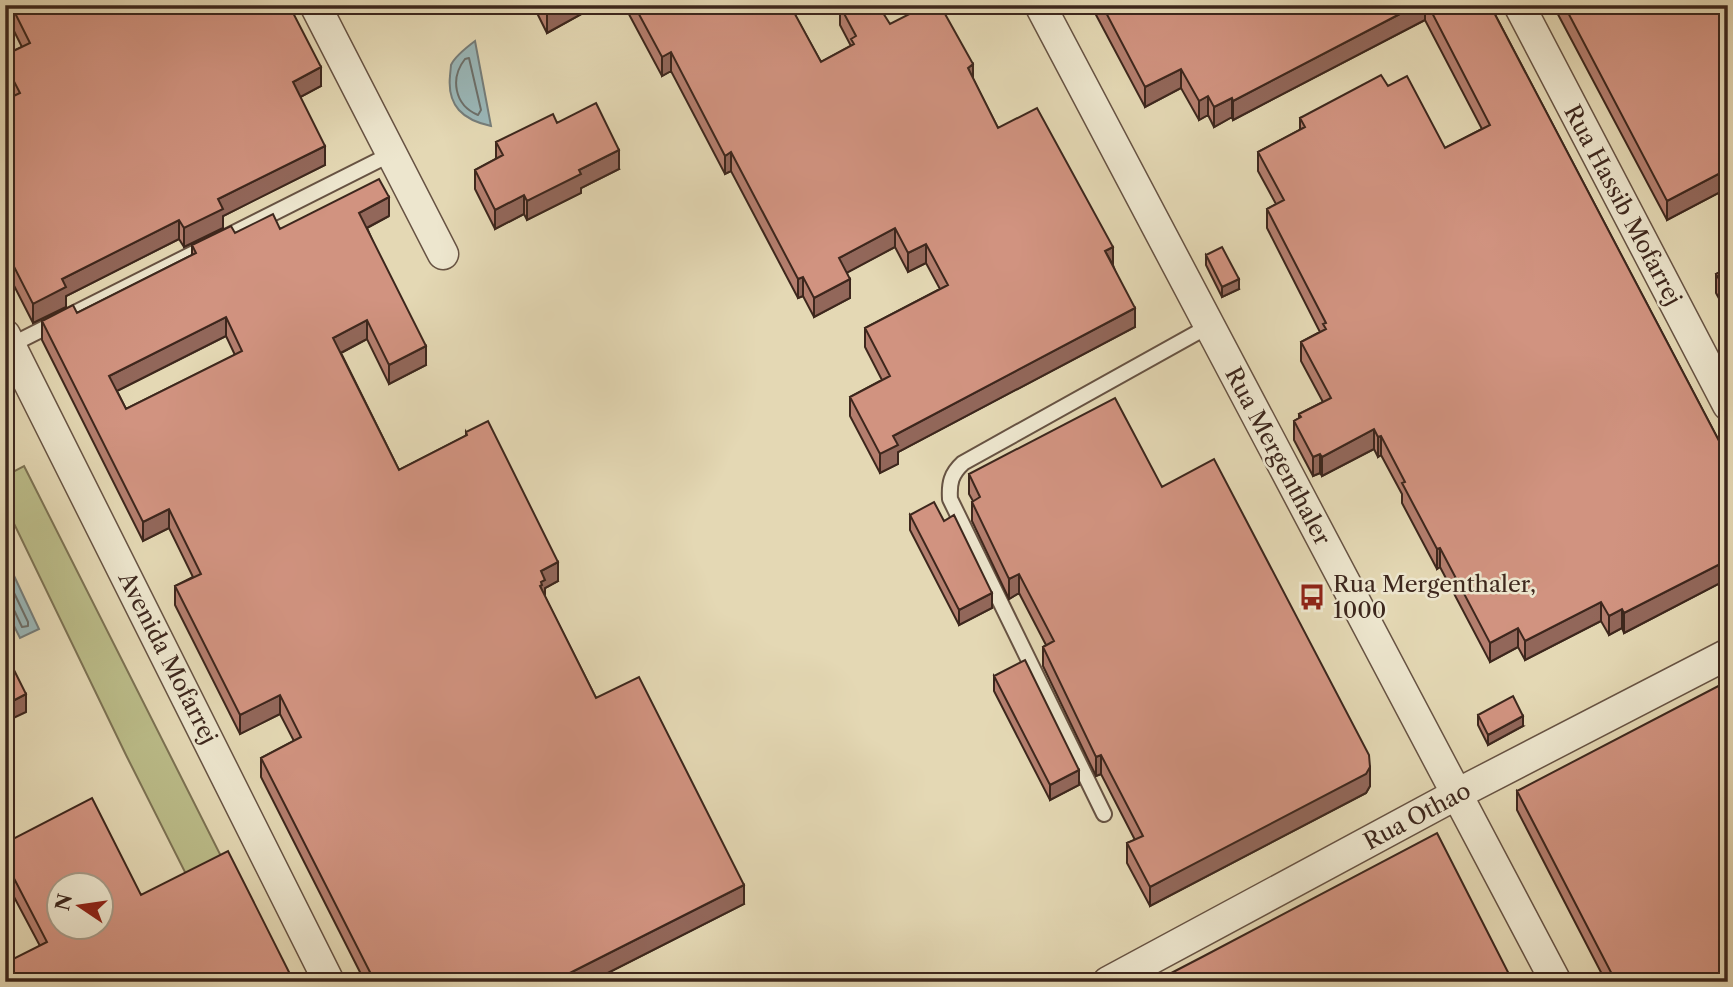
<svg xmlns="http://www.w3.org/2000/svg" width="1733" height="987" font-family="'Libre Caslon Text',serif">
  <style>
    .green { fill: #bbbc89; stroke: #7c7253; stroke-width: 2 }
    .water { fill: #9ab7b8; stroke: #757d7a; stroke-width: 2 }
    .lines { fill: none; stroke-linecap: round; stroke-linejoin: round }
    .shore { stroke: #6c6f6a; stroke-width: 2 }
    .lane-casing { stroke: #675343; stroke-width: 18 }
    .street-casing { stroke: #675343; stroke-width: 33 }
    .lane { stroke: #ede6ce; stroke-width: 14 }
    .street { stroke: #ede6ce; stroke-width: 30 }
    .wall { fill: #b47e6e; stroke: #3d271d; stroke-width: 2; fill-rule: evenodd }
    .shaded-wall { fill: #92675a; stroke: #3d271d; stroke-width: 2 }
    .building { fill: #d19380; stroke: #3d271d; stroke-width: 2; fill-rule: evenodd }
    .labels { text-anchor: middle; stroke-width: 5; stroke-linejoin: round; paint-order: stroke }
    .street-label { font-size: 23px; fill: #3d271d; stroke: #ede6ce }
    .poi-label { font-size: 23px; fill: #3d271d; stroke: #ede6ce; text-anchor: start }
  </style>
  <rect width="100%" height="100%" fill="#e4d8b4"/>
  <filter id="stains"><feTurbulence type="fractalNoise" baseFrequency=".00286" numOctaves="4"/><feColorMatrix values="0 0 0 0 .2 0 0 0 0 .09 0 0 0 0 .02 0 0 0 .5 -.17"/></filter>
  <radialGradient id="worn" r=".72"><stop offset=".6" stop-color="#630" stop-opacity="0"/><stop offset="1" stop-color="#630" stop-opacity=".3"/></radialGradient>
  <path class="green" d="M 24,466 L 228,870 L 193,888 L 126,755 L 5,505 L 5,476 Z"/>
  <path class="water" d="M 475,41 L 491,126 C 463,120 447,106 450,76 C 450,75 451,66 451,65 C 455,56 467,47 475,41 Z
    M 5,545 L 12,560 L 8,563 L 39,629 L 20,638 L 5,608 Z"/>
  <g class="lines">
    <path class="shore" d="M 469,58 L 481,110 L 478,115 C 454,105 450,78 465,59 Z
      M 5,574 L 28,622 L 28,626 L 22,627 L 14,610 L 5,607"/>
    <g class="lane-casing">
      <path id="lane" d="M 11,345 L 391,154
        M 1104,814 L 950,499 C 949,483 951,474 963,463 L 1209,326"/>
    </g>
    <g class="street-casing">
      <path id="street" d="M 315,5 L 443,254
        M 1040,5 L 1556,982
        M 1519,5 L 1728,405
        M 5,335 L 329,982
        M 1108,982 L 1457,794 L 1728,654"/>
    </g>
    <use href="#lane" class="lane"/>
    <use href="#street" class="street"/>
  </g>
  <path class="wall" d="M 5,5 L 289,5 L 321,86 L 300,97 L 325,165 L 223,216 L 223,228 L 184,247 L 179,239 L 66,296 L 66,307 L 33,323 L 5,268 L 5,100 L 12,97 L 5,83 L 5,55 L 22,47 L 5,13 Z
    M 533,5 L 587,5 L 587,11 L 547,33 Z
    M 624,5 L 797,5 L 791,8 L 821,62 L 851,46 L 840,25 L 840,6 L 890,24 L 973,79 L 998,128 L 1113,265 L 1135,327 L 898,452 L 898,464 L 880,473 L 850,416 L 850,397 L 882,380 L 865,347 L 865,328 L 940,289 L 926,263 L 908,272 L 895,247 L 847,272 L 850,298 L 814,317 L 803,296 L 798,298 L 731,171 L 725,174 L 671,71 L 662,76 Z
    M 1095,5 L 1490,5 L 1728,458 L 1728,579 L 1624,633 L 1622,628 L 1609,635 L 1601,621 L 1525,660 L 1518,647 L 1490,662 L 1440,567 L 1437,569 L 1402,503 L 1402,494 L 1381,455 L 1378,457 L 1374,449 L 1322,476 L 1320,473 L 1313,476 L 1294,440 L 1294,421 L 1299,418 L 1299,414 L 1323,402 L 1301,361 L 1301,342 L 1320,332 L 1267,228 L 1267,209 L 1276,204 L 1258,171 L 1258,152 L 1300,130 L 1300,118 L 1388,86 L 1445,148 L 1482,129 L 1425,20 L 1233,120 L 1232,117 L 1214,127 L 1208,115 L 1199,120 L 1181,88 L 1145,107 L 1095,13 Z
    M 1553,5 L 1728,5 L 1728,188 L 1667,220 Z
    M 557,123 L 619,169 L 581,188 L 581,193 L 527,220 L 524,214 L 495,229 L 475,189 L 475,170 L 496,159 L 496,142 Z
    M 389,216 L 367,228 L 426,365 L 389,384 L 367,339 L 341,353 L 399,470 L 466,436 L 466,432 L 558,581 L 545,588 L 545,597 L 596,698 L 744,904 L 590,982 L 365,982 L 261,777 L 261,758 L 294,741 L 280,714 L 240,734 L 175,605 L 175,586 L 193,577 L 169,528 L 143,541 L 42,340 L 42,321 L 77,313 L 192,255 L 192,245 L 235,233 L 280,229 ZM 226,336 L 235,355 L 126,409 L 117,391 Z
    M 1206,255 L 1239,289 L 1222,297 L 1206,265 Z
    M 1728,268 L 1728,315 L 1716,293 L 1716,274 Z
    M 969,474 L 1162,487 L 1370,786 L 1366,793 L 1150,906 L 1127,863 L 1127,843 L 1135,840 L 1101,774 L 1096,776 L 1043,666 L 1043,647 L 1046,645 L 1019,593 L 1009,599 L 972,521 L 972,502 L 973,501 L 969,494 Z
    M 910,515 L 992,608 L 959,625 L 910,530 Z
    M 994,676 L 1079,785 L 1050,800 L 994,691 Z
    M 1478,715 L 1523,726 L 1488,745 L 1478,725 Z
    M 1517,791 L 1728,982 L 1606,982 L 1517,810 Z
    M 5,843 L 141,895 L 40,946 L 5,880 Z"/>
  <path class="shaded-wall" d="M 520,5 L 533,5 L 520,12 Z
    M 564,5 L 587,5 L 587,11 L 547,33 L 547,14 Z
    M 1417,5 L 1425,5 L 1425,20 L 1233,120 L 1233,101 Z
    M 671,52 L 671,71 L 662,76 L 662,57 Z
    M 973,64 L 973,83 L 968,68 Z
    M 321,67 L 321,86 L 293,101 L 293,82 Z
    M 1181,69 L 1181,88 L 1145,107 L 1145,87 Z
    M 1208,96 L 1208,115 L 1199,120 L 1199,101 Z
    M 1232,98 L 1232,117 L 1214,127 L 1214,107 Z
    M 325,146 L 325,165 L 223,216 L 223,228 L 184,247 L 184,228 L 218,199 Z
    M 619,150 L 619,169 L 581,188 L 581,193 L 527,220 L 527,201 L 579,170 Z
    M 731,152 L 731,171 L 725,174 L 725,156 Z
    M 1728,169 L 1728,188 L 1667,220 L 1667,201 Z
    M 524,195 L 524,214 L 495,229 L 495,210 Z
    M 389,197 L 389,216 L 359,232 L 359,213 Z
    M 179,220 L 179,239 L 66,296 L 66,307 L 33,323 L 33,304 L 62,279 Z
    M 895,228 L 895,247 L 839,277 L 839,258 Z
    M 926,244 L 926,263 L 908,272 L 908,253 Z
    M 1113,247 L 1113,265 L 1105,251 Z
    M 803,277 L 803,296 L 798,298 L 798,279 Z
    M 850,279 L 850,298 L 814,317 L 814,298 Z
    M 1239,279 L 1239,289 L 1222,297 L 1222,287 Z
    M 1135,308 L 1135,327 L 898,452 L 898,464 L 880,473 L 880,454 L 893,436 Z
    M 226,317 L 226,336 L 109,395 L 109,376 Z
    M 367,320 L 367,339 L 333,357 L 333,338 Z
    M 426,346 L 426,365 L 389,384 L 389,365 Z
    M 1374,429 L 1374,449 L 1322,476 L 1322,457 Z
    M 1381,436 L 1381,455 L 1378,457 L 1378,437 Z
    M 1320,454 L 1320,473 L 1313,476 L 1313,457 Z
    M 169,509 L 169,528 L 143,541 L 143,522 Z
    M 1440,548 L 1440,567 L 1437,569 L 1437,549 Z
    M 1728,560 L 1728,579 L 1624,633 L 1624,613 Z
    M 558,562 L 558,581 L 545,588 L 545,600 L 540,606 L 541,571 Z
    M 1019,574 L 1019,593 L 1009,599 L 1009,579 Z
    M 992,593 L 992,608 L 959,625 L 959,610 Z
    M 1601,602 L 1601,621 L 1525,660 L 1525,641 Z
    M 1622,609 L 1622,628 L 1609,635 L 1609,616 Z
    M 1518,628 L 1518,647 L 1490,662 L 1490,643 Z
    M 26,694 L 26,712 L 5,722 L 5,705 Z
    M 280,695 L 280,714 L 240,734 L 240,715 Z
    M 1523,716 L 1523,726 L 1488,745 L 1488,735 Z
    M 1101,755 L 1101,774 L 1096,776 L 1096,757 Z
    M 1370,767 L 1370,786 L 1366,793 L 1150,906 L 1150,887 Z
    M 1079,770 L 1079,785 L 1050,800 L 1050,785 Z
    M 744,885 L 744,904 L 590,982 L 552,982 Z"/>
  <path class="building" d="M 11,5 L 289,5 L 321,67 L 293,82 L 325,146 L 218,199 L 223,209 L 184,228 L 179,220 L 62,279 L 66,287 L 33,304 L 5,249 L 5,100 L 20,93 L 5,64 L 5,55 L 30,43 Z
    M 543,5 L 564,5 L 547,14 Z
    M 634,5 L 790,5 L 821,62 L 854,44 L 851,39 L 856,36 L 840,6 L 841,5 L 878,5 L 890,24 L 927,5 L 940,5 L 973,64 L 968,68 L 998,128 L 1037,108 L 1113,247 L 1105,251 L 1135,308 L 893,436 L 898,445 L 880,454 L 850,397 L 890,376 L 865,328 L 948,285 L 926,244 L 908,253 L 895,228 L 839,258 L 850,279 L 814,298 L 803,277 L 798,279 L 731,152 L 725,156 L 671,52 L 662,57 Z
    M 1102,5 L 1417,5 L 1233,101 L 1232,98 L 1214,107 L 1208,96 L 1199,101 L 1181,69 L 1145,87 Z
    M 1428,5 L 1490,5 L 1728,458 L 1728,560 L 1624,613 L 1622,609 L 1609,616 L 1601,602 L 1525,641 L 1518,628 L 1490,643 L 1440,548 L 1437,549 L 1402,483 L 1405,482 L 1381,436 L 1378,437 L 1374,429 L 1322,457 L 1320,454 L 1313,457 L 1294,421 L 1301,417 L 1299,414 L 1331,398 L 1301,342 L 1326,329 L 1323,324 L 1326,323 L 1267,209 L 1284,200 L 1258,152 L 1305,127 L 1300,118 L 1381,75 L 1388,86 L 1407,76 L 1445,148 L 1490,125 Z
    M 1564,5 L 1728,5 L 1728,169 L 1667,201 Z
    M 596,103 L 619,150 L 579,170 L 581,174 L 527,201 L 524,195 L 495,210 L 475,170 L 503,155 L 496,142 L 553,114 L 557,123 Z
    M 379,179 L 389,197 L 359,213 L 426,346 L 389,365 L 367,320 L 333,338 L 399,470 L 467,435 L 466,432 L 488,421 L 558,562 L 541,571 L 545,580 L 541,582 L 542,585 L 540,586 L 596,698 L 639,677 L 744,885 L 552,982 L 375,982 L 261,758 L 301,737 L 280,695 L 240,715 L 175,586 L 201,574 L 169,509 L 143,522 L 42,321 L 73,305 L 77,313 L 196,253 L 192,245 L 231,226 L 235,233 L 273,214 L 280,229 ZM 226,317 L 242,351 L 126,409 L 109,376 Z
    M 1222,247 L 1239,279 L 1222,287 L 1206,255 Z
    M 1728,268 L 1728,295 L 1716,274 Z
    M 1115,398 L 1162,487 L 1214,459 L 1369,755 L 1370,767 L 1366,774 L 1150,887 L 1127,843 L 1143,836 L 1101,755 L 1096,757 L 1043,647 L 1054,641 L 1019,574 L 1009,579 L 972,502 L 980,497 L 969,474 Z
    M 934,502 L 944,521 L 954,515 L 992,593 L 959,610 L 910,515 Z
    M 5,652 L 26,694 L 5,705 Z
    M 1025,660 L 1079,770 L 1050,785 L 994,676 Z
    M 1728,681 L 1728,982 L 1616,982 L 1517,791 Z
    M 1513,696 L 1523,716 L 1488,735 L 1478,715 Z
    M 92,798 L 141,895 L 228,851 L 294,982 L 5,982 L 5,963 L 47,942 L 5,861 L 5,843 ZM 60,886 L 102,886 L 102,928 L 60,928 Z
    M 1437,833 L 1513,982 L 1154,982 L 1204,956 Z"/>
  <defs>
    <g id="bus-bare" transform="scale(2.1)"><path d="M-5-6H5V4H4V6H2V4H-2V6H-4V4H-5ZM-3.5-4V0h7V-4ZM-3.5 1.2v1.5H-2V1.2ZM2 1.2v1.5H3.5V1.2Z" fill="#8f2418" stroke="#ede6ce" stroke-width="2.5" paint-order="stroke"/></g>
  </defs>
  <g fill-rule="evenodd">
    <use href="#bus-bare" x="1312" y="597"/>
  </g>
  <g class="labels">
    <g class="street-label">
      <text transform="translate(1623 205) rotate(62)" y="8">Rua Hassib Mofarrej</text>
      <text transform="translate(1278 456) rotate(62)" y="8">Rua Mergenthaler</text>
      <text transform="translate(168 658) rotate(63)" y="8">Avenida Mofarrej</text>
      <text transform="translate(1417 816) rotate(-28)" y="8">Rua Othao</text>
    </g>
    <g class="poi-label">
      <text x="1333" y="592">Rua Mergenthaler,<tspan x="1333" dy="26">1000</tspan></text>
    </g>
  </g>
  <rect width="1733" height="987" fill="none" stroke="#e4d8b4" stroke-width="28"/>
  <rect x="7" y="7" width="1719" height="973" fill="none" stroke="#3d271d" stroke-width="3.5"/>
  <rect x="14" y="14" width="1705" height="959" fill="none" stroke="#3d271d" stroke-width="2"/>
  <g transform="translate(80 906) rotate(283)"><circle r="33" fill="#ede6ce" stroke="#a79a87" stroke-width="2"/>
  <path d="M0-5L12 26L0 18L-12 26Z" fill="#8f2418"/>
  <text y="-10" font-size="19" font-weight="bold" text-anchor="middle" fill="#3d271d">N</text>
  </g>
  <rect width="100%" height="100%" filter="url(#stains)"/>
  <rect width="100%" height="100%" fill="url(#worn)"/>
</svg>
